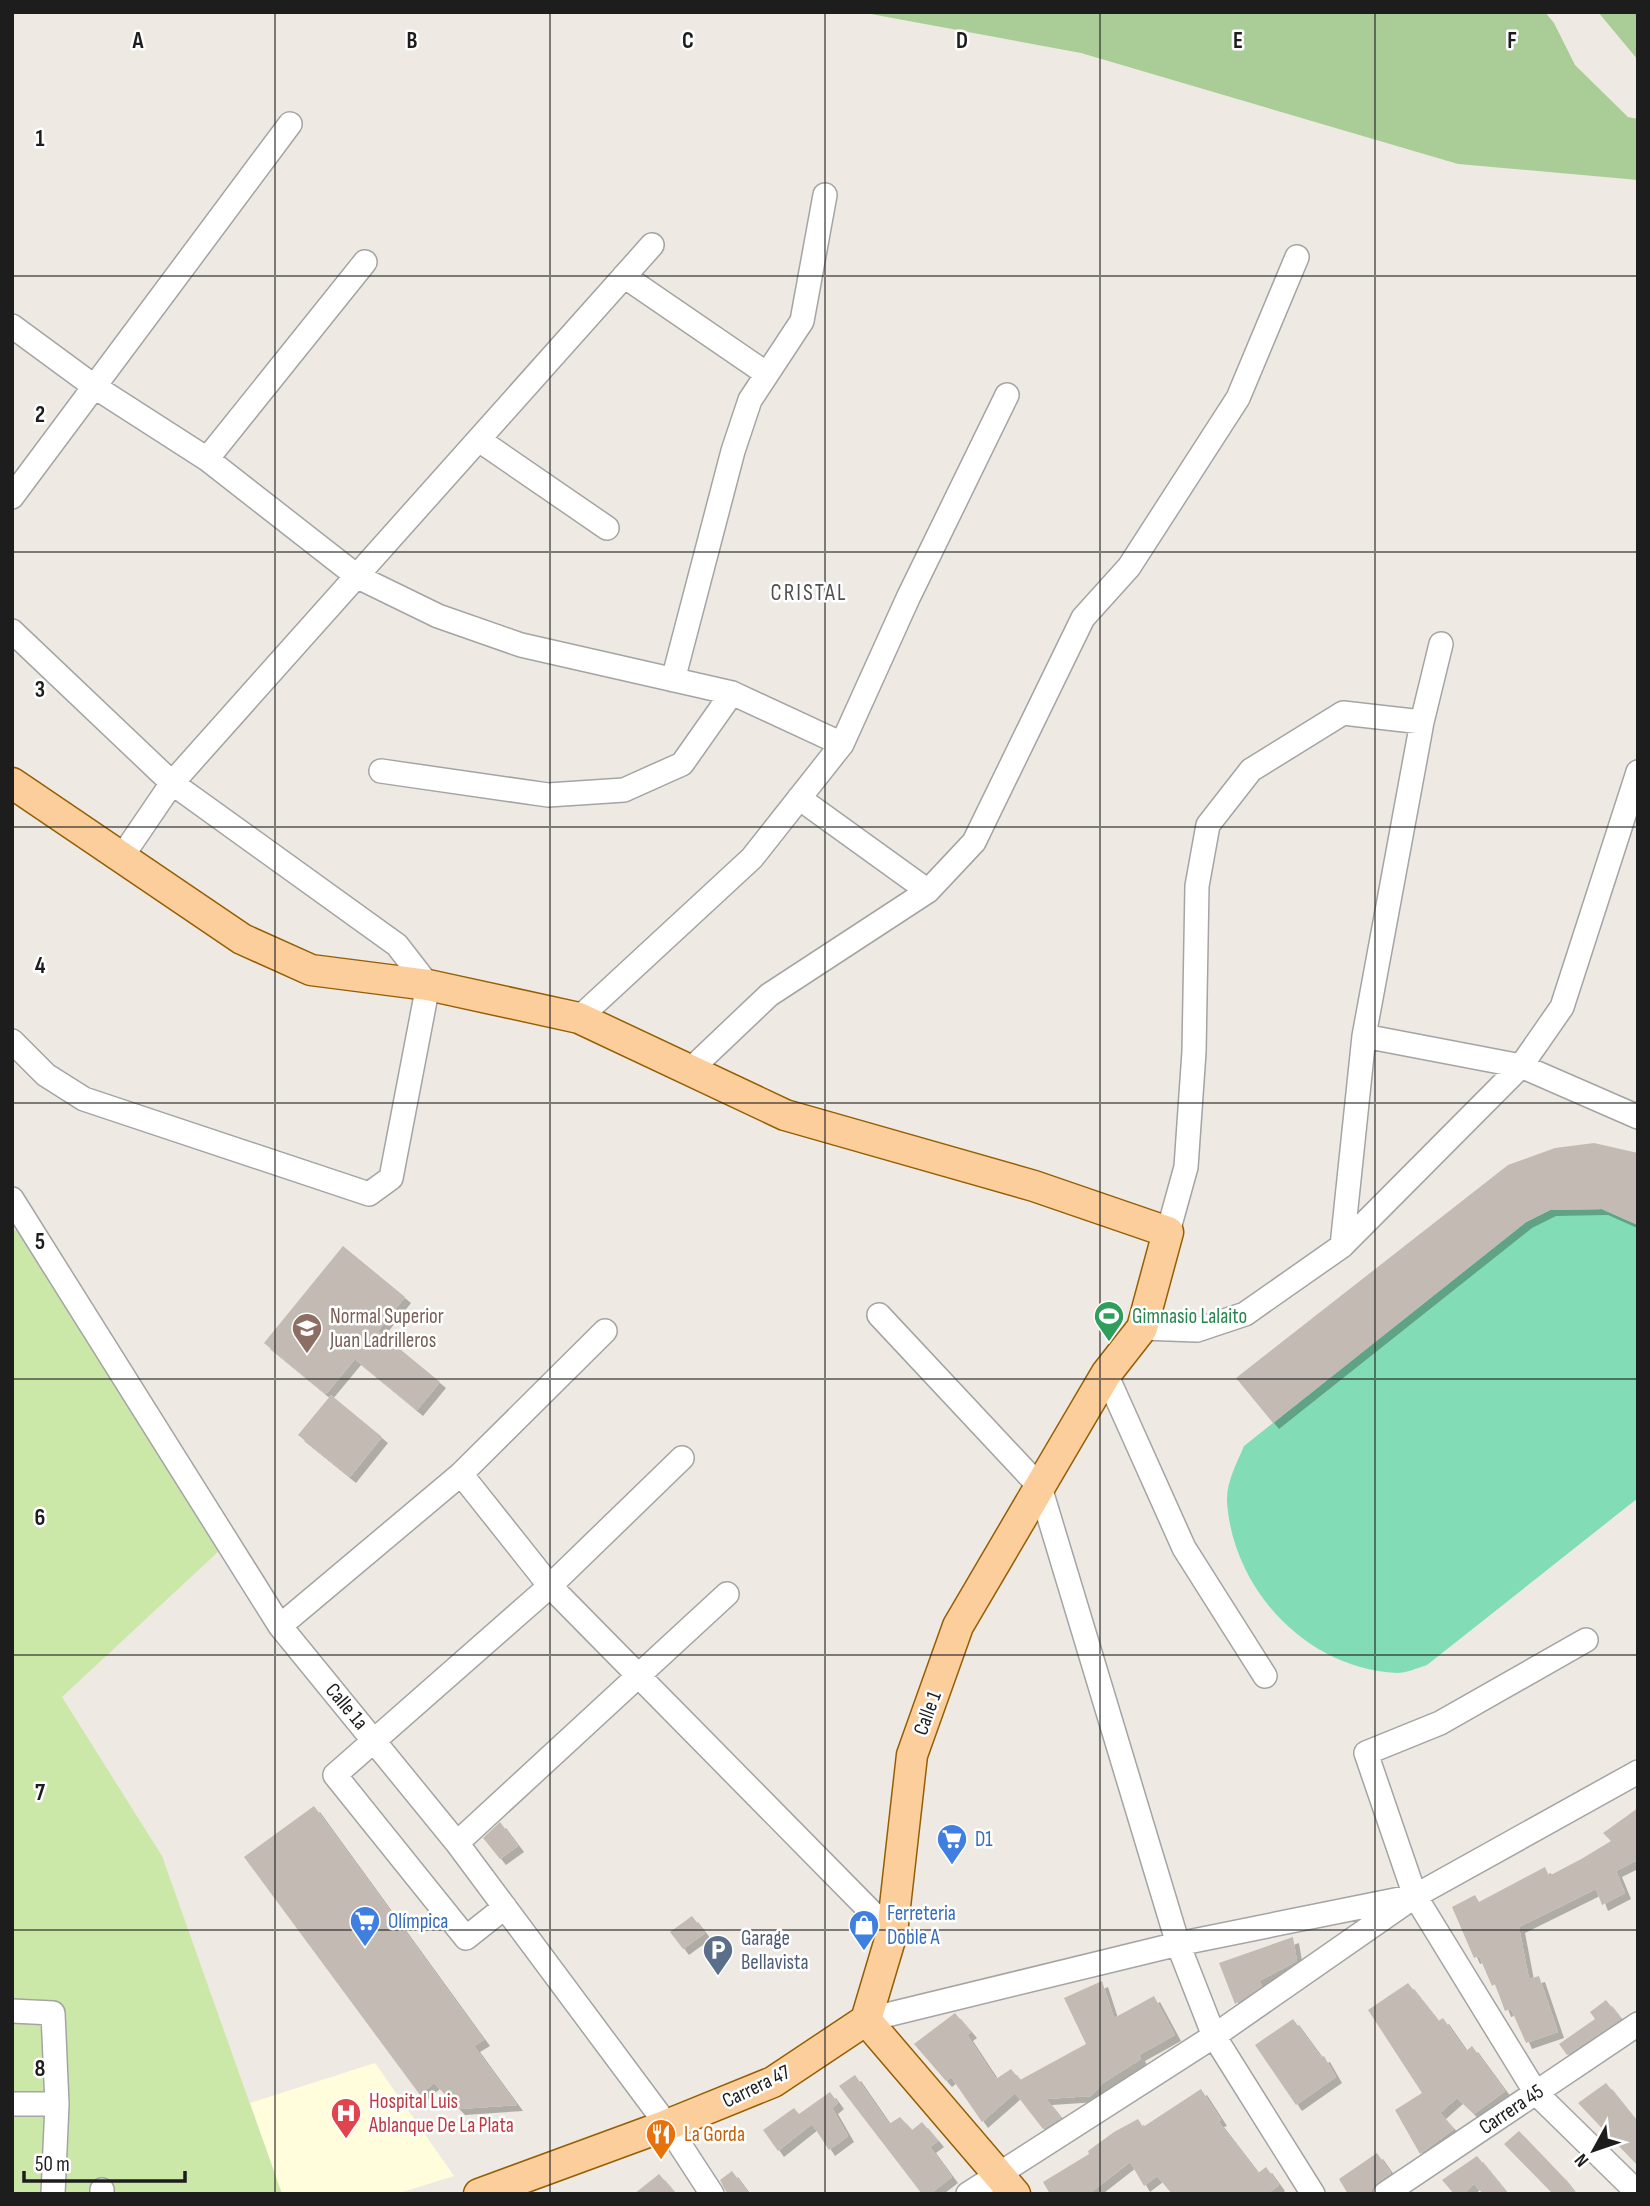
<svg xmlns="http://www.w3.org/2000/svg" width="1650" height="2206" font-family="'Sofia Sans Condensed',sans-serif">
  <style>
    .education { fill: #fffddc }
    .grass { fill: #cbe8a9 }
    .forest { fill: #aacd98 }
    .pitch { fill: #82ddb6 }
    .building { fill: #c3bab3; filter: url(#shadow) }
    .lines { fill: none; stroke-linecap: round; stroke-linejoin: round }
    .minor-casing { stroke: #a4a4a4; stroke-width: 26 }
    .major-casing { stroke: #955e02; stroke-width: 33 }
    .minor { stroke: #fff; stroke-width: 23 }
    .major { stroke: #fbce9c; stroke-width: 30 }
    .grid { fill: none; stroke: #1d1d1d; stroke-width: 2; stroke-opacity: 0.55 }
    .labels { text-anchor: middle; stroke-width: 5; stroke-linejoin: round; paint-order: stroke }
    .education-label { font-size: 21px; fill: #785e54; stroke: #fff; text-anchor: start }
    .leisure-label { font-size: 21px; fill: #27864d; stroke: #fff; text-anchor: start }
    .street-label { font-size: 21px; fill: #1d1d1d; stroke: #fff }
    .shop-label { font-size: 21px; fill: #366cbe; stroke: #fff; text-anchor: start }
    .service-label { font-size: 21px; fill: #4e5e75; stroke: #fff; text-anchor: start }
    .health-label { font-size: 21px; fill: #be3a42; stroke: #fff; text-anchor: start }
    .food-label { font-size: 21px; fill: #c56008; stroke: #fff; text-anchor: start }
    .neighbourhood-label { font-size: 23px; letter-spacing: 2px; fill: #505050; stroke: #fff }
    .grid-label { font-size: 23px; text-anchor: middle; font-weight: bold; fill: #1d1d1d; stroke: #fff; stroke-width: 5; stroke-linejoin: round; paint-order: stroke }
  </style>
  <defs>
    <filter id="shadow"><feDropShadow dx="6" dy="6" stdDeviation="0" flood-color="#0004"/></filter>
  </defs>
  <rect width="100%" height="100%" fill="#eeeae3"/>
  <path class="education" d="M 375,2063 L 454,2176 L 396,2194 L 282,2194 L 250,2103 Z"/>
  <path class="grass" d="M 19,1228 L 50,1269 L 219,1551 L 62,1697 L 162,1856 L 282,2194 L 12,2194 L 12,1232 Z"/>
  <path class="forest" d="M 860,12 L 1545,12 L 1554,23 L 1575,65 L 1628,117 L 1638,119 L 1638,180 L 1458,164 L 1081,53 Z
    M 1598,12 L 1638,12 L 1638,60 Z"/>
  <path class="pitch" d="M 1602,1209 L 1638,1225 L 1638,1498 L 1427,1665 C 1418,1668 1406,1673 1397,1673 C 1307,1669 1233,1590 1227,1502 C 1226,1482 1237,1463 1244,1446 L 1526,1222 L 1550,1210 Z"/>
  <path class="building" d="M 1594,1143 L 1638,1153 L 1638,1225 L 1602,1209 L 1550,1210 L 1526,1222 L 1273,1423 L 1236,1378 L 1508,1165 L 1555,1148 Z
    M 343,1246 L 405,1297 L 378,1331 L 440,1382 L 417,1410 L 355,1359 L 326,1394 L 264,1343 Z
    M 331,1395 L 382,1437 L 350,1477 L 298,1435 Z
    M 314,1806 L 484,2040 L 474,2046 L 517,2105 L 459,2109 L 434,2083 L 420,2095 L 244,1857 Z
    M 1638,1808 L 1638,1860 L 1616,1871 L 1625,1893 L 1602,1905 L 1596,1889 L 1519,1927 L 1529,1979 L 1539,1976 L 1558,2032 L 1526,2043 L 1511,2009 L 1505,2011 L 1495,1984 L 1492,1986 L 1479,1956 L 1474,1958 L 1452,1907 L 1475,1895 L 1479,1902 L 1545,1867 L 1549,1876 L 1583,1858 L 1611,1841 L 1603,1833 Z
    M 500,1822 L 518,1846 L 500,1859 L 483,1838 Z
    M 692,1916 L 705,1933 L 683,1949 L 670,1932 Z
    M 1293,1937 L 1297,1961 L 1259,1981 L 1262,1986 L 1235,2004 L 1219,1963 Z
    M 1102,1981 L 1114,2018 L 1154,1996 L 1175,2035 L 1139,2055 L 1141,2059 L 1103,2083 L 1091,2096 L 1046,2099 L 1061,2118 L 1043,2129 L 1015,2093 L 982,2122 L 951,2077 L 946,2081 L 914,2044 L 955,2013 L 971,2032 L 967,2035 L 996,2079 L 1011,2069 L 1020,2080 L 1086,2044 L 1064,1998 Z
    M 1408,1983 L 1438,2021 L 1443,2018 L 1466,2051 L 1472,2046 L 1505,2091 L 1474,2114 L 1457,2098 L 1440,2113 L 1454,2129 L 1420,2154 L 1395,2110 L 1422,2093 L 1368,2010 Z
    M 1606,2000 L 1621,2019 L 1567,2055 L 1559,2044 L 1595,2019 L 1590,2012 Z
    M 1293,2019 L 1321,2057 L 1324,2056 L 1336,2077 L 1296,2105 L 1255,2045 Z
    M 855,2075 L 889,2124 L 900,2117 L 912,2130 L 922,2122 L 938,2141 L 930,2147 L 952,2177 L 930,2194 L 922,2194 L 839,2086 Z
    M 1606,2083 L 1638,2123 L 1638,2166 L 1578,2103 Z
    M 1201,2089 L 1221,2120 L 1218,2121 L 1258,2173 L 1266,2167 L 1279,2185 L 1267,2194 L 1172,2194 L 1157,2176 L 1144,2186 L 1130,2162 L 1089,2194 L 1050,2194 L 1043,2182 L 1089,2154 L 1088,2151 L 1114,2132 L 1138,2119 L 1143,2127 Z
    M 830,2092 L 838,2103 L 832,2108 L 848,2136 L 829,2150 L 812,2124 L 778,2151 L 763,2130 L 794,2108 L 799,2114 Z
    M 1519,2131 L 1562,2176 L 1576,2194 L 1553,2194 L 1504,2144 Z
    M 1377,2153 L 1391,2173 L 1377,2183 L 1369,2194 L 1348,2194 L 1339,2179 Z
    M 1477,2156 L 1508,2194 L 1483,2194 L 1474,2184 L 1463,2194 L 1454,2194 L 1442,2180 Z
    M 732,2171 L 749,2194 L 728,2194 L 725,2190 L 720,2180 Z
    M 659,2174 L 676,2194 L 634,2194 Z"/>
  <g class="lines">
    <g class="minor-casing">
      <path id="minor" d="M 624,276 L 767,374
        M 12,326 L 95,387 L 207,459 L 358,577 L 438,616 L 521,645 L 732,693 L 842,744
        M 479,440 L 607,528
        M 207,459 L 365,262
        M 12,497 L 290,124
        M 12,631 L 172,783 L 397,945 L 428,985 L 391,1178 L 369,1194 L 84,1099 L 46,1075 L 12,1041
        M 673,680 L 733,451 L 750,400 L 802,321 L 825,195
        M 381,771 L 548,795 L 624,790 L 682,764 L 732,693
        M 799,798 L 928,891
        M 121,858 L 172,783 L 652,245
        M 579,1018 L 752,858 L 842,744 L 908,598 L 1007,395
        M 1364,1036 L 1521,1066 L 1638,1117
        M 689,1071 L 769,995 L 928,891 L 974,842 L 1083,618 L 1129,567 L 1238,398 L 1297,257
        M 12,1199 L 280,1626 L 457,1843 L 667,2125 L 712,2194
        M 1168,1232 L 1186,1167 L 1194,1052 L 1197,886 L 1208,825 L 1251,770 L 1343,713 L 1422,722
        M 1342,1246 L 1364,1036 L 1422,722 L 1441,644
        M 879,1315 L 1040,1487 L 1178,1944 L 1214,2036 L 1313,2194
        M 1142,1328 L 1197,1330 L 1245,1314 L 1342,1246 L 1521,1066 L 1562,1007 L 1638,772
        M 1106,1374 L 1184,1548 L 1265,1676
        M 461,1474 L 550,1586 L 892,1933
        M 280,1626 L 461,1474 L 605,1331
        M 1586,1640 L 1440,1723 L 1366,1753 L 1415,1896 L 1536,2093 L 1638,2193
        M 457,1843 L 727,1594
        M 505,1907 L 466,1938 L 335,1775 L 550,1586 L 682,1458
        M 12,2011 L 53,2013 L 57,2104
        M 866,2020 L 1178,1944 L 1405,1898
        M 12,2104 L 57,2104 L 53,2194
        M 102,2194 L 102,2190
        M 968,2194 L 1214,2036 L 1415,1896 L 1638,1772
        M 1385,2194 L 1638,2024"/>
    </g>
    <g class="major-casing">
      <path id="major" d="M 12,783 L 242,939 L 311,970 L 428,985 L 579,1018 L 785,1115 L 1034,1186 L 1168,1232 L 1142,1328 L 1106,1374 L 958,1626 L 912,1755 L 892,1933 L 866,2020 L 1015,2194
        M 479,2194 L 667,2125 L 773,2082 L 866,2020"/>
    </g>
    <use href="#minor" class="minor"/>
    <use href="#major" class="major"/>
  </g>
  <path class="grid" d="M 275,12 L 275,2194M 550,12 L 550,2194M 825,12 L 825,2194M 1100,12 L 1100,2194M 1375,12 L 1375,2194M 12,276 L 1638,276M 12,552 L 1638,552M 12,827 L 1638,827M 12,1103 L 1638,1103M 12,1379 L 1638,1379M 12,1655 L 1638,1655M 12,1930 L 1638,1930"/>
  <defs>
    <g id="stadium-pin" transform="scale(1.575)"><path d="M0 17L-7.5 6A9.5 9.5 0 1 1 7.5 6Z" fill="#2e9e5b" stroke="#fff"/><path d="M0-5a6.5 5 0 1 0 0 10a6.5 5 0 1 0 0-10ZM-3.5-1.8h7v3.6h-7Z" fill="#fff"/></g>
    <g id="university-pin" transform="scale(1.575)"><path d="M0 17L-7.5 6A9.5 9.5 0 1 1 7.5 6Z" fill="#8d6e63" stroke="#fff"/><path d="M0-5L7-2L0 1L-7-2ZM-4 1L0 2.5L4 1V4Q0 6-4 4Z" fill="#fff"/></g>
    <g id="supermarket-pin" transform="scale(1.575)"><path d="M0 17L-7.5 6A9.5 9.5 0 1 1 7.5 6Z" fill="#3f7fe0" stroke="#fff"/><path d="M-6-5.5h2.5l.6 2H6L4.5 2H-2.5L-4.4-4H-6ZM-1.5 3.2a1.3 1.3 0 1 0 .1 0ZM3 3.2a1.3 1.3 0 1 0 .1 0Z" fill="#fff"/></g>
    <g id="shop-pin" transform="scale(1.575)"><path d="M0 17L-7.5 6A9.5 9.5 0 1 1 7.5 6Z" fill="#3f7fe0" stroke="#fff"/><path d="M-5-2.5h2.3a2.7 3.5 0 0 1 5.4 0H5L5.5 6h-11ZM-1.5-2.5h3a1.5 2.3 0 0 0-3 0Z" fill="#fff"/></g>
    <g id="parking-pin" transform="scale(1.575)"><path d="M0 17L-7.5 6A9.5 9.5 0 1 1 7.5 6Z" fill="#5c6f8a" stroke="#fff"/><path d="M-3.5-5.5H1a3.5 3.5 0 0 1 0 7H-1V5.5H-3.5ZM-1-3.4V-.6H.8a1.4 1.4 0 0 0 0-2.8Z" fill="#fff"/></g>
    <g id="hospital-pin" transform="scale(1.575)"><path d="M0 17L-7.5 6A9.5 9.5 0 1 1 7.5 6Z" fill="#e0444e" stroke="#fff"/><path d="M-5-5h3v3.5h4V-5h3V5h-3V1.5h-4V5h-3Z" fill="#fff"/></g>
    <g id="restaurant-pin" transform="scale(1.575)"><path d="M0 17L-7.5 6A9.5 9.5 0 1 1 7.5 6Z" fill="#e8710a" stroke="#fff"/><path d="M-5-6h1v4h1v-4h1v4h1v-4h1v5L-1.5 .5V6h-2V.5L-5-1ZM5-6V6H3V1.5H1.5Q1.5-4 5-6Z" fill="#fff"/></g>
  </defs>
  <g fill-rule="evenodd">
    <use href="#stadium-pin" x="1109" y="1316"/>
    <use href="#university-pin" x="307" y="1328"/>
    <use href="#supermarket-pin" x="952" y="1839"/>
    <use href="#supermarket-pin" x="365" y="1921"/>
    <use href="#shop-pin" x="864" y="1925"/>
    <use href="#parking-pin" x="718" y="1950"/>
    <use href="#hospital-pin" x="346" y="2113"/>
    <use href="#restaurant-pin" x="661" y="2134"/>
  </g>
  <g class="labels">
    <g class="education-label">
      <text x="330" y="1323">Normal Superior<tspan x="330" dy="24">Juan Ladrilleros</tspan></text>
    </g>
    <g class="leisure-label">
      <text x="1132" y="1323">Gimnasio Lalaito</text>
    </g>
    <g class="street-label">
      <text transform="translate(347 1706) rotate(50)" y="7">Calle 1a</text>
      <text transform="translate(927 1713) rotate(-70)" y="7">Calle 1</text>
      <text transform="translate(756 2086) rotate(-26)" y="7">Carrera 47</text>
      <text transform="translate(1511 2109) rotate(-34)" y="7">Carrera 45</text>
    </g>
    <g class="shop-label">
      <text x="975" y="1846">D1</text>
      <text x="887" y="1920">Ferreteria<tspan x="887" dy="24">Doble A</tspan></text>
      <text x="388" y="1928">Olímpica</text>
    </g>
    <g class="service-label">
      <text x="741" y="1945">Garage<tspan x="741" dy="24">Bellavista</tspan></text>
    </g>
    <g class="health-label">
      <text x="369" y="2108">Hospital Luis<tspan x="369" dy="24">Ablanque De La Plata</tspan></text>
    </g>
    <g class="food-label">
      <text x="684" y="2141">La Gorda</text>
    </g>
    <g class="neighbourhood-label">
      <text x="809" y="600">CRISTAL</text>
    </g>
  </g>
  <g class="grid-label">
    <text x="138" y="48">A</text>
    <text x="412" y="48">B</text>
    <text x="688" y="48">C</text>
    <text x="962" y="48">D</text>
    <text x="1238" y="48">E</text>
    <text x="1512" y="48">F</text>
    <text x="40" y="146">1</text>
    <text x="40" y="422">2</text>
    <text x="40" y="697">3</text>
    <text x="40" y="973">4</text>
    <text x="40" y="1249">5</text>
    <text x="40" y="1525">6</text>
    <text x="40" y="1800">7</text>
    <text x="40" y="2076">8</text>
  </g>
  <rect width="1650" height="2206" fill="none" stroke="#1d1d1d" stroke-width="28"/>
  <g transform="translate(1594 2150) rotate(230)" stroke="#ffffff" stroke-width="5" paint-order="stroke">
  <path d="M0-5L12 26L0 18L-12 26Z" fill="#1d1d1d"/>
  <text y="-10" font-size="19" font-weight="bold" text-anchor="middle" fill="#1d1d1d">N</text>
  </g>
  <path d="M24 2171v10h161v-10" fill="none" stroke="#1d1d1d" stroke-width="3.5"/>
  <text x="35" y="2171" font-size="21" fill="#1d1d1d" stroke="#ffffff" stroke-width="5" paint-order="stroke">50 m</text>
</svg>
